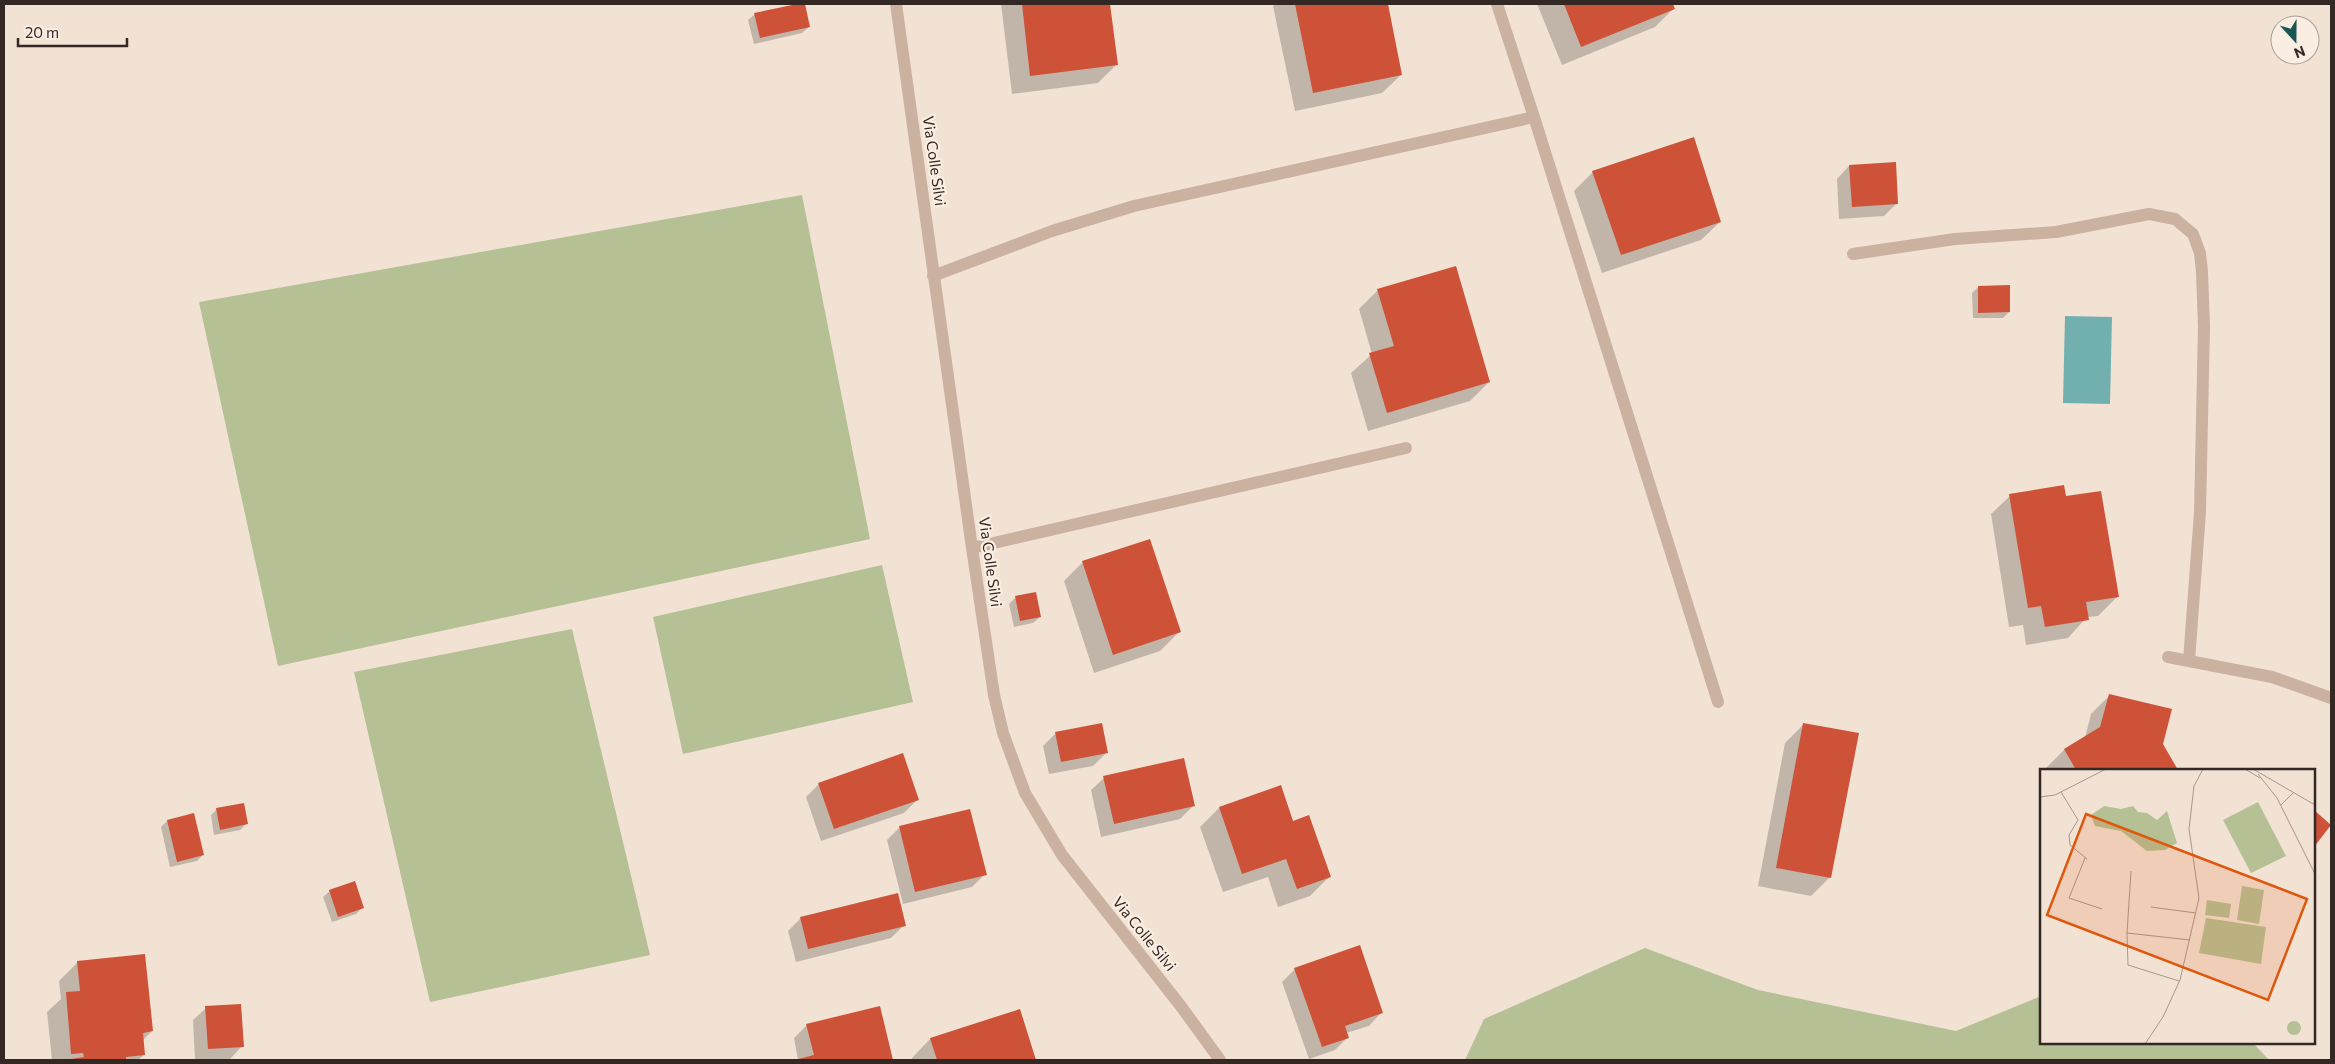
<svg xmlns="http://www.w3.org/2000/svg" width="2335" height="1064" font-family="Commissioner,sans-serif">
  <style>
    .green { fill: #b5c194 }
    .water { fill: #72b0af }
    .shadow { fill: #0003 }
    .building { fill: #cd5237 }
    .lines { fill: none; stroke-linecap: round; stroke-linejoin: round }
    .minor { stroke: #cab1a0; stroke-width: 12 }
    .labels { text-anchor: middle; stroke-width: 4.5; stroke-linejoin: round; paint-order: stroke }
    .street-label { font-size: 15px; fill: #332824; stroke: #faede1 }
    .inset-road { fill: none; stroke: #a6988e; stroke-width: 1 }
    .view { fill: #df570d; fill-opacity: 0.15; stroke: #df570d; stroke-width: 2.5 }
    .inset-edge { fill: none; stroke: #332824; stroke-width: 2.5 }
  </style>
  <rect width="100%" height="100%" fill="#f2e2d4"/>
  <path class="green" d="M 802,195 L 870,539 L 278,666 L 199,302 Z
    M 882,565 L 913,702 L 683,754 L 653,617 Z
    M 572,629 L 650,955 L 430,1002 L 354,672 Z
    M 1645,948 L 1758,990 L 1956,1031 L 2041,996 L 2041,1043 L 2253,1043 L 2269,1060 L 1465,1060 L 1484,1019 Z"/>
  <path class="water" d="M 2065,316 L 2112,317 L 2110,404 L 2063,403 Z"/>
  <path class="shadow" d="M 803,4 L 809,27 L 802,33 L 754,44 L 748,20 L 755,14 Z
    M 1001,4 L 1109,4 L 1117,64 L 1098,83 L 1012,94 Z
    M 1275,4 L 1387,4 L 1401,75 L 1382,93 L 1295,111 L 1273,6 Z
    M 1537,4 L 1672,4 L 1674,8 L 1655,27 L 1562,65 Z
    M 1849,166 L 1897,203 L 1884,216 L 1839,219 L 1837,179 Z
    M 1593,172 L 1720,222 L 1701,240 L 1602,273 L 1574,191 Z
    M 1978,287 L 2009,312 L 2003,318 L 1973,318 L 1972,293 Z
    M 1378,290 L 1489,382 L 1470,401 L 1368,431 L 1351,373 L 1372,354 L 1359,309 Z
    M 2010,496 L 2065,498 L 2117,597 L 2098,616 L 2087,617 L 2068,638 L 2026,645 L 2023,625 L 2009,627 L 1991,514 Z
    M 1083,562 L 1179,632 L 1160,651 L 1094,673 L 1064,581 Z
    M 1016,597 L 1040,617 L 1033,623 L 1014,627 L 1009,604 Z
    M 2110,695 L 2162,744 L 2177,770 L 2047,770 L 2046,768 L 2064,750 L 2085,738 L 2091,714 Z
    M 1804,724 L 1830,877 L 1811,896 L 1758,886 L 1785,743 Z
    M 1056,733 L 1106,753 L 1093,766 L 1049,774 L 1043,746 Z
    M 1104,778 L 1193,806 L 1180,819 L 1101,837 L 1091,790 Z
    M 819,784 L 917,800 L 904,813 L 821,841 L 806,797 Z
    M 1281,787 L 1293,822 L 1329,877 L 1310,896 L 1278,907 L 1268,877 L 1223,892 L 1200,827 L 1219,808 Z
    M 217,809 L 246,824 L 240,830 L 214,835 L 211,815 Z
    M 167,821 L 203,855 L 197,861 L 170,867 L 161,827 Z
    M 900,827 L 985,874 L 972,887 L 903,904 L 887,840 Z
    M 330,891 L 362,908 L 356,914 L 332,922 L 323,897 Z
    M 801,918 L 904,925 L 891,938 L 796,962 L 788,931 Z
    M 78,962 L 152,1031 L 142,1041 L 144,1055 L 138,1060 L 52,1060 L 47,1012 L 61,999 L 59,981 Z
    M 1295,969 L 1381,1013 L 1369,1026 L 1346,1033 L 1348,1037 L 1335,1050 L 1309,1059 L 1282,982 Z
    M 206,1008 L 242,1046 L 230,1059 L 195,1060 L 193,1020 Z
    M 1019,1010 L 1035,1060 L 912,1060 L 912,1058 L 930,1039 Z
    M 807,1025 L 892,1060 L 798,1060 L 794,1038 Z"/>
  <path class="building" d="M 797,4 L 805,4 L 810,27 L 760,38 L 754,13 Z
    M 1022,4 L 1110,4 L 1118,65 L 1030,76 Z
    M 1295,4 L 1388,4 L 1402,75 L 1313,93 Z
    M 1564,4 L 1673,4 L 1675,9 L 1581,47 Z
    M 1694,137 L 1721,222 L 1621,255 L 1592,171 Z
    M 1896,162 L 1898,204 L 1852,207 L 1849,165 Z
    M 1456,266 L 1490,382 L 1387,413 L 1369,353 L 1394,346 L 1377,289 Z
    M 2010,285 L 2010,312 L 1978,313 L 1978,286 Z
    M 2064,485 L 2066,496 L 2101,491 L 2119,597 L 2086,602 L 2089,620 L 2045,627 L 2041,606 L 2028,608 L 2009,494 Z
    M 1150,539 L 1181,632 L 1113,655 L 1082,561 Z
    M 1036,592 L 1041,617 L 1020,621 L 1015,596 Z
    M 2109,694 L 2172,709 L 2163,744 L 2178,770 L 2076,770 L 2064,749 L 2100,727 Z
    M 1102,723 L 1108,753 L 1061,762 L 1055,732 Z
    M 1803,723 L 1859,733 L 1831,878 L 1776,868 Z
    M 903,753 L 919,800 L 834,829 L 818,783 Z
    M 1184,758 L 1195,806 L 1114,824 L 1103,776 Z
    M 1281,785 L 1293,821 L 1309,815 L 1331,877 L 1297,889 L 1286,859 L 1242,874 L 1219,807 Z
    M 244,803 L 248,824 L 220,830 L 216,808 Z
    M 970,809 L 987,875 L 915,892 L 899,826 Z
    M 2314,810 L 2331,825 L 2314,847 Z
    M 194,813 L 204,855 L 177,862 L 167,820 Z
    M 355,881 L 364,908 L 338,917 L 329,890 Z
    M 898,893 L 906,926 L 808,949 L 800,917 Z
    M 1360,945 L 1383,1013 L 1345,1026 L 1349,1038 L 1322,1047 L 1294,968 Z
    M 145,954 L 153,1031 L 143,1033 L 145,1055 L 126,1057 L 126,1060 L 64,1060 L 84,1057 L 83,1053 L 71,1054 L 66,992 L 80,991 L 77,961 Z
    M 241,1004 L 244,1047 L 208,1049 L 205,1006 Z
    M 880,1006 L 893,1060 L 795,1060 L 814,1055 L 806,1024 Z
    M 1020,1009 L 1036,1060 L 937,1060 L 930,1038 Z"/>
  <g class="lines">
    <path class="minor" d="M 896,4 L 972,548 L 994,695 L 1003,733 L 1025,793 L 1062,855 L 1180,1005 L 1220,1060
      M 1534,117 L 1718,702
      M 1853,254 L 1955,239 L 2056,232 L 2149,214 L 2175,219 L 2193,234 L 2200,253 L 2202,272 L 2204,327 L 2200,512 L 2189,661
      M 933,276 L 1052,231 L 1134,206 L 1534,117 L 1497,4
      M 972,548 L 1406,448
      M 2168,657 L 2272,677 L 2331,698"/>
  </g>
  <g class="labels">
    <g class="street-label">
      <text transform="translate(934 161) rotate(82)" y="5">Via Colle Silvi</text>
      <text transform="translate(990 562) rotate(82)" y="5">Via Colle Silvi</text>
      <text transform="translate(1144 934) rotate(51)" y="5">Via Colle Silvi</text>
    </g>
  </g>
  <g transform="translate(2040 769)">
    <rect width="275" height="275" fill="#f2e2d4"/>
    <path d="M 218,33 L 246,87 L 211,104 L 183,51 ZM 64,37 L 81,40 L 93,37 L 98,43 L 107,44 L 117,51 L 127,42 L 137,74 L 125,81 L 107,82 L 81,62 L 55,57 L 51,46 ZM 202,117 L 224,121 L 219,155 L 197,151 ZM 167,131 L 191,135 L 189,149 L 165,146 ZM 166,149 L 226,158 L 221,195 L 159,184 ZM247 259a7 7 0 1 1 14 0a7 7 0 1 1-14 0Z" fill="#b5c194"/>
    <path class="inset-road" d="M 205,0 L 220,9M 213,0 L 275,36M 218,5 L 237,29 L 275,105M 21,23 L 38,51 L 29,66 L 30,76 L 47,90M 0,28 L 15,26 L 66,0M 241,36 L 254,23M 45,89 L 29,129 L 62,140M 111,138 L 156,144M 87,164 L 91,102M 139,212 L 88,196 L 87,164 L 150,171M 105,275 L 123,248 L 140,211 L 159,129 L 149,60 L 154,17 L 163,0"/>
    <path class="view" d="M 46,45 L 267,130 L 228,231 L 7,146 Z"/>
    <rect width="275" height="275" class="inset-edge"/>
  </g>
  <rect width="2335" height="1064" fill="none" stroke="#332824" stroke-width="10"/>
  <g transform="translate(2295 40) rotate(159)"><circle r="24" fill="#faede1" stroke="#aa9e95"/>
  <path d="M0-4L9 19L0 12L-9 19Z" fill="#185656"/>
  <text y="-8" font-size="14" font-weight="bold" text-anchor="middle" fill="#332824">N</text>
  </g>
  <path d="M18 38v8h109v-8" fill="none" stroke="#332824" stroke-width="2.5"/>
  <text x="25" y="38" font-size="15" fill="#332824" stroke="#faede1" stroke-width="4" paint-order="stroke">20 m</text>
</svg>
